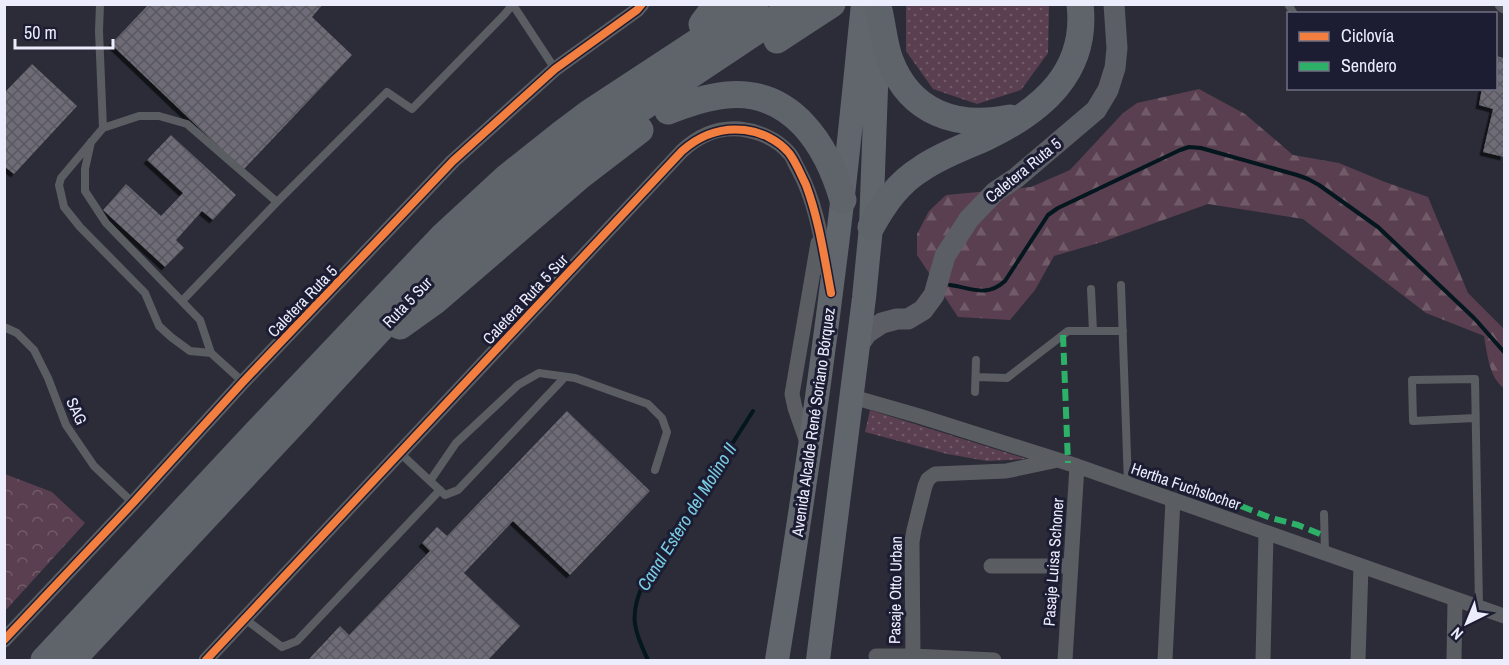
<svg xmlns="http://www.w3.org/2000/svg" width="1509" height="665" font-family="'Archivo Narrow',sans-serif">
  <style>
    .grass { fill: url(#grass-dots) }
    .forest { fill: url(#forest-firs) }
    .park { fill: url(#park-crowns) }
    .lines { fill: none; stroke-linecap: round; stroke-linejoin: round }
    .stream { stroke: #04161e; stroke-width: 4 }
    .building { fill: url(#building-cross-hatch); filter: url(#shadow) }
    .lane { stroke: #5a5d61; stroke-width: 8 }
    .street { stroke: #5a5d61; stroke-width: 15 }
    .secondary { stroke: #5b5e64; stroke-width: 21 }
    .primary { stroke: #61666c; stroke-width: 24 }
    .highway { stroke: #5f636a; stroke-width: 27 }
    .quiet { stroke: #2db169; stroke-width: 6; stroke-dasharray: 12 6; stroke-linecap: butt }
    .cycleway-casing { stroke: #1c1d33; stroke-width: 11 }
    .cycleway { stroke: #f27e40; stroke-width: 8 }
    .labels { text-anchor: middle; stroke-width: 6; stroke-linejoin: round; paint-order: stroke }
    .street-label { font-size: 16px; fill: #ebedfd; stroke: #1c1d33 }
    .water-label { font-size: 18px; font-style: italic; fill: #7acee5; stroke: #1c1d33 }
  </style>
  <defs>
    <pattern id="grass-dots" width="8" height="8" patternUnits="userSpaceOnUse" patternTransform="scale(1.5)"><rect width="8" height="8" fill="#593f4f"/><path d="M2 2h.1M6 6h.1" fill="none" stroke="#715b69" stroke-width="1.8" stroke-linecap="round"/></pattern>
    <pattern id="forest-firs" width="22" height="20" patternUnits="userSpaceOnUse" patternTransform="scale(1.5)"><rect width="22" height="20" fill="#593f4f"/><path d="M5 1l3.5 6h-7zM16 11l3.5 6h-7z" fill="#715b69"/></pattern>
    <pattern id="park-crowns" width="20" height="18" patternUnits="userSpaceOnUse" patternTransform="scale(1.5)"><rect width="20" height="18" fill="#593f4f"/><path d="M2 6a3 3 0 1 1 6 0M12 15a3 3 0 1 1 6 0" fill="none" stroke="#715b69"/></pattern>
    <pattern id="building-cross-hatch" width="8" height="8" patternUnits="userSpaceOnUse" patternTransform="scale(1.5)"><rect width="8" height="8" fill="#6f6c77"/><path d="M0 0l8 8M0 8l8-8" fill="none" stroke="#58585f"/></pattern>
    <filter id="shadow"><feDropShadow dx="-3.5" dy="3.5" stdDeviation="0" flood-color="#0009"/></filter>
  </defs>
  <rect width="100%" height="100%" fill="#2b2c38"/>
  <path class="grass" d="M 1048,5 L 1049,6 L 1048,53 L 1021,90 L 977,104 L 933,89 L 906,51 L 906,5 Z
    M 870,410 L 1027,459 L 987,461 L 947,454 L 865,432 Z"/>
  <path class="forest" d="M 1199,89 L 1245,114 L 1293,155 L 1339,163 L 1385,182 L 1428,197 L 1468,293 L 1504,329 L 1504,388 C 1489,378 1487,352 1484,336 L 1426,313 L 1303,219 L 1208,204 L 1102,242 L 1054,256 L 1035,290 L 1010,320 L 958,317 L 917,255 L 917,234 L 929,211 L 946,195 L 1031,187 L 1070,170 L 1123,113 L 1137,103 Z"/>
  <path class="park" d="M 5,474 L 52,492 L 85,523 L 5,611 Z"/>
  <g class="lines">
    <path class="stream" d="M 950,285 C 972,288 986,298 1005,281 L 1048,215 L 1058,208 L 1180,150 L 1189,147 L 1201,148 L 1297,175 L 1308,179 L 1319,185 L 1378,227 L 1475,319 L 1504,352
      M 648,660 C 633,629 629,614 644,582 L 753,411"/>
  </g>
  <path class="building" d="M 149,4 L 323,4 L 312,17 L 352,55 L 243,170 L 111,44 Z
    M 1496,56 L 1504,58 L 1504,157 L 1483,152 L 1493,109 L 1479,105 L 1482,88 L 1496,88 Z
    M 32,64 L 77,106 L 14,174 L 4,166 L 4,93 Z
    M 171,135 L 236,195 L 213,220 L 202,211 L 176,240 L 184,248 L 165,267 L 103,210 L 126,184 L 161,216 L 183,193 L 147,160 Z
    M 567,411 L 650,491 L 570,575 L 513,521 L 464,573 L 520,626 L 488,660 L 308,660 L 340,626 L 349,635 L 430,551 L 422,543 L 437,527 L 447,536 Z"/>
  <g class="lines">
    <path class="lane" d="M 100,4 L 99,31 L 103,128
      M 1288,4 L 1294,14
      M 513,5 L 555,69
      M 91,142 L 85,169 L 85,191 L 106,223 L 200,320 L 211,353 L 243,382
      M 1121,285 L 1128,484
      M 1091,289 L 1093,331
      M 182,301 L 277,202
      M 4,327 L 17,333 L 34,350 L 48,378 L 66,425 L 94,466 L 133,503
      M 211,353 L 190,351 L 171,337 L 159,326 L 145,293 L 80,227 L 64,207 L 59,185 L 61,178 L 103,128 L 139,116 L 159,116 L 187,124 L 277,202 L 387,92 L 412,109 L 504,15 L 513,4
      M 976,377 L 1007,378 L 1068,331 L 1123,331
      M 975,392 L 976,360
      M 1475,418 L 1413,421 L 1412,380 L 1475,379 L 1479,607
      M 400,453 L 445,495 L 458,490 L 565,377
      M 430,481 L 456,443 L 518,385 L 539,373 L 575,378 L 648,404 L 662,418 L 667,432 L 655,470
      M 1324,514 L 1325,553
      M 245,619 L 282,647 L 297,641 L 440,490"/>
    <path class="street" d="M 1502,4 L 1504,6
      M 853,397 L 919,416 L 1077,466 L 1504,616
      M 807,442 L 795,408 L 792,394 L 818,243
      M 991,566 L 1071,566
      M 4,640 L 133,503 L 243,382 L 453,161 L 555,69 L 637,10 L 642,4
      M 876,656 L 913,656 L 994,660
      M 913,656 L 912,542 L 914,530 L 925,486 L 928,479 L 935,474 L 1006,471 L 1058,460
      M 206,660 L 682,151 C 698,136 718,127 740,129 C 758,131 777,139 789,153 C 793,157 795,164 798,169 C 815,200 821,236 827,271
      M 1065,660 L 1077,466
      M 1165,660 L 1173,500
      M 1263,660 L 1266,533
      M 1358,660 L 1361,566
      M 1454,660 L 1455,599"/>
    <path class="secondary" d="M 859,344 L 867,333 L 882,323 L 897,319 L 908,319 L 923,310 L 934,295 L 945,256 L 969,219 L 995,192 L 1016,178 L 1096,110 L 1108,90 L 1115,68 L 1117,48 L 1114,4"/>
    <path class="primary" d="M 777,660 C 802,508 824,356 842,203 C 850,137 856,71 863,4
      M 818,660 L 864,298 L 871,227 L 878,33"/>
    <path class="highway" d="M 879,10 C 883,27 884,44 890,60 C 910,113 957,129 1010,118
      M 702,24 L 717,4
      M 777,40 L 832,4
      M 668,111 C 687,104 706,97 727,95 C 792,89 827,145 843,200
      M 871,227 C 884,204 898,183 921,169 C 941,155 965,147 987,137 C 1042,110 1088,72 1080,4
      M 400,326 L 435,301 L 580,176 L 640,130
      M 44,660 L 256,433 L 442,237 L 507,177 L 561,134 L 589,113 L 755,4
      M 72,660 C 148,579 224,497 301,415 C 361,350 420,283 487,225 C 583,142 692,75 797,4"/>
    <path class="quiet" d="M 1063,335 L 1068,463
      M 1241,506 L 1271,518 L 1298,525 L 1325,536"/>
    <g class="cycleway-casing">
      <path id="cycleway" d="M 4,640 L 133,503 L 243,382 L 453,161 L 555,69 L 637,10 L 642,4
        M 206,660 L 682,151 C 700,135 720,127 745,130 C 761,132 778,140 789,153 C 796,162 801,175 806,185 C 819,220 824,256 831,293"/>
    </g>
    <use href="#cycleway" class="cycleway"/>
  </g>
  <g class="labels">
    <g class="street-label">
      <text transform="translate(1023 170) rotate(-39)" y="6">Caletera Ruta 5</text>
      <text transform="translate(525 299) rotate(-47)" y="6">Caletera Ruta 5 Sur</text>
      <text transform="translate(302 301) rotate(-46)" y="6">Caletera Ruta 5</text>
      <text transform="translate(407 302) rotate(-46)" y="6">Ruta 5 Sur</text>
      <text transform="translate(77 411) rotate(65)" y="6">SAG</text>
      <text transform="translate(813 422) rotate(-82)" y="6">Avenida Alcalde René Soriano Bórquez</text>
      <text transform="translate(1186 486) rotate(19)" y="6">Hertha Fuchslocher</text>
      <text transform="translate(1053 562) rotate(-86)" y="6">Pasaje Luisa Schoner</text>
      <text transform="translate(895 590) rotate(-89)" y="6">Pasaje Otto Urban</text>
    </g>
    <g class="water-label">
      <text transform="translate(687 517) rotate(-58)" y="6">Canal Estero del Molino II</text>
    </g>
  </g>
  <rect width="1509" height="665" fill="none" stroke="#ebedfd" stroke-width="12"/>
  <rect x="1287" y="12" width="210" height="78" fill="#1c1d33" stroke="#6f7084" stroke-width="1.5"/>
  <rect x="1299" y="32" width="30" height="9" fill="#f27e40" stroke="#6f7084" stroke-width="1.5"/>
  <text x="1341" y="42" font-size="18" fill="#ebedfd">Ciclovía</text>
  <rect x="1299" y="62" width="30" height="9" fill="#2db169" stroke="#6f7084" stroke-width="1.5"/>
  <text x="1341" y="72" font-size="18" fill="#ebedfd">Sendero</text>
  <g transform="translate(1467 623) rotate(223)" stroke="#1c1d33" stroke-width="4.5" paint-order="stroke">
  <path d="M0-4.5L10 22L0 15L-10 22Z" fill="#ebedfd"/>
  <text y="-9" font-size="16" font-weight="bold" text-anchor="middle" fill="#ebedfd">N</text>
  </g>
  <path d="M15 39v9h98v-9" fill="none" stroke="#ebedfd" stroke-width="3"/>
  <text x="24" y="39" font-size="18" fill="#ebedfd" stroke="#1c1d33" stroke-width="4.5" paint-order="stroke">50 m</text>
</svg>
